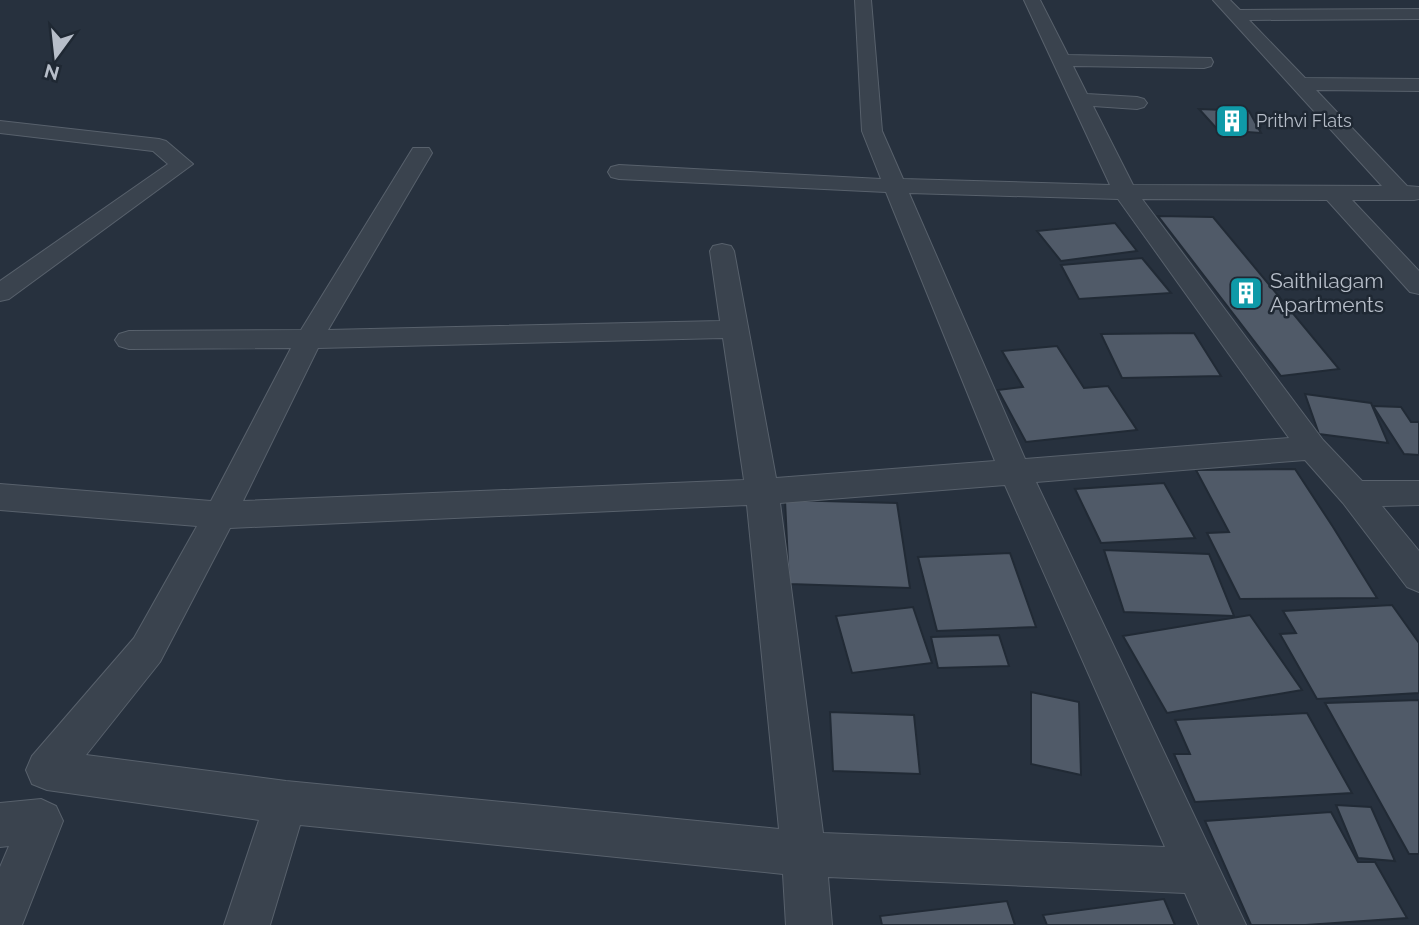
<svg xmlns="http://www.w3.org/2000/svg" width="1419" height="925" font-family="Raleway,sans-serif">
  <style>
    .building { fill: #505a68; stroke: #212a35; stroke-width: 2 }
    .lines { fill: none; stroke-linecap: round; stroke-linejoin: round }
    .street-casing { stroke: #58616c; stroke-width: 2 }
    .street { fill: #3a434e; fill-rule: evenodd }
    .labels { text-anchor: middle; stroke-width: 5; stroke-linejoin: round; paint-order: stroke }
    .far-poi-label { font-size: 18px; fill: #b7bec9; stroke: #1f2833; text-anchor: start }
    .poi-label { font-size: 21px; fill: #b7bec9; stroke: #1f2833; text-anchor: start }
  </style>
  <rect width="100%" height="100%" fill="#27313e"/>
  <path class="building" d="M 1199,109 L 1249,111 L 1261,133 L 1218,130 Z
    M 1158,216 L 1213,217 L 1339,369 L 1281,376 Z
    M 1115,223 L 1137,251 L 1061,261 L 1037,231 Z
    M 1142,258 L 1171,293 L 1079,299 L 1061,265 Z
    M 1194,333 L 1221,376 L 1122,378 L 1101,334 Z
    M 1057,346 L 1084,388 L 1108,386 L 1137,430 L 1026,442 L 998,390 L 1023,387 L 1002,351 Z
    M 1305,394 L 1371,403 L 1388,443 L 1319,434 Z
    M 1373,406 L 1401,407 L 1411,422 L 1419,422 L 1419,455 L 1404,454 Z
    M 1295,469 L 1333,527 L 1377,598 L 1240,599 L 1207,533 L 1229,532 L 1196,470 Z
    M 1164,483 L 1195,538 L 1101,543 L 1075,489 Z
    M 785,500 L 897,503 L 910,588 L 789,584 Z
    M 1104,550 L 1209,554 L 1234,616 L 1124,612 Z
    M 1010,553 L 1036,627 L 937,631 L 918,557 Z
    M 1392,605 L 1419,643 L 1419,693 L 1317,699 L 1280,634 L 1296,633 L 1283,611 Z
    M 913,607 L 932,663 L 852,673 L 836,616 Z
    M 1250,615 L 1302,690 L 1167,713 L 1123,636 Z
    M 999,635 L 1009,666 L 938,668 L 931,637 Z
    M 1031,692 L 1079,702 L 1081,775 L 1031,764 Z
    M 1419,700 L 1419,854 L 1409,854 L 1325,703 Z
    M 830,712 L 914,715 L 920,774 L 833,771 Z
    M 1307,713 L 1352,793 L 1195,802 L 1174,754 L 1190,754 L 1175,720 Z
    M 1336,805 L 1371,807 L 1395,861 L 1358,858 Z
    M 1331,812 L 1358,862 L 1375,862 L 1407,918 L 1306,925 L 1251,925 L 1205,821 Z
    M 1164,899 L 1175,925 L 1047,925 L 1043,915 Z
    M 1007,901 L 1015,925 L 882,925 L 880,916 Z"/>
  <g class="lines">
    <g class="street-casing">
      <path id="street" d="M 855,0 L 871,0 L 882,131 L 903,179 L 1110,185 L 1024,0 L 1040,0 L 1068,55 L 1211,58 L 1213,62 L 1211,66 L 1204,68 L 1073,66 L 1087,94 L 1137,97 L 1144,99 L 1147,103 L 1144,107 L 1137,109 L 1093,106 L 1133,185 L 1382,186 L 1213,0 L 1230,0 L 1240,10 L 1419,9 L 1419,19 L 1249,20 L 1305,78 L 1419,79 L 1419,91 L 1316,90 L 1407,186 L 1419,187 L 1419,199 L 1414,200 L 1352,200 L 1419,271 L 1419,294 L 1410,292 L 1327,200 L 1142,199 L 1323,440 L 1362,481 L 1419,481 L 1419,505 L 1382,506 L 1419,551 L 1419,592 L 1407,587 L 1343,503 L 1305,460 L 1036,482 L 1246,925 L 1199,925 L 1185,893 L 828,877 L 832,925 L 786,925 L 783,874 L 300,825 L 270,925 L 224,925 L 259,820 L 47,790 L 32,784 L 26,770 L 32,756 L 134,638 L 197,526 L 0,510 L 0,484 L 211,501 L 291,348 L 129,349 L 119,346 L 115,340 L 119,334 L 129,331 L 301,330 L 413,148 L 429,148 L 432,153 L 328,330 L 720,321 L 710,251 L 713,246 L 722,244 L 731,246 L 734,251 L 776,478 L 995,461 L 886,192 L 619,179 L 611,177 L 608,172 L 611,167 L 619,165 L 881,179 L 862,131 ZM 909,193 L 1118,199 L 1289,438 L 1025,459 ZM 723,338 L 744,480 L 243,501 L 318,348 ZM 1005,485 L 1165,847 L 823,833 L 780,503 ZM 747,505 L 779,829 L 286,781 L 86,755 L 160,662 L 230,528 Z
        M 0,121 L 159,139 L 166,141 L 193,164 L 9,299 L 0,301 L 0,281 L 168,164 L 153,151 L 0,133 Z
        M 41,799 L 56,806 L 63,821 L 22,925 L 0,925 L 0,867 L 9,846 L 0,847 L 0,803 Z"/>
    </g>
    <use href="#street" class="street"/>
  </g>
  <defs>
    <g id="building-square" transform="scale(1.75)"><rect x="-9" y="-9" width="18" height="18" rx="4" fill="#0f9aa8" stroke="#1f2833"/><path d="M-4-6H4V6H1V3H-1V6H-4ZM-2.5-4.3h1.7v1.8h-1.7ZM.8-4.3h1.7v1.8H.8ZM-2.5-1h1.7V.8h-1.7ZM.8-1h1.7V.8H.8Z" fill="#fff"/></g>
  </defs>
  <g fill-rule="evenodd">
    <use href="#building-square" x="1232" y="121"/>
    <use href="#building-square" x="1246" y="293"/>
  </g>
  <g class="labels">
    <g class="far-poi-label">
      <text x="1256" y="127">Prithvi Flats</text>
    </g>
    <g class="poi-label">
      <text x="1270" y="288">Saithilagam<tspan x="1270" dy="24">Apartments</tspan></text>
    </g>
  </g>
  <g transform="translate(56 56) rotate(195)" stroke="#1f2833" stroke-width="5" paint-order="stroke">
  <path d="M0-5L12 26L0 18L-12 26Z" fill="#b7bec9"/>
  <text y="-10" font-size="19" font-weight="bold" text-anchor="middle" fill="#b7bec9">N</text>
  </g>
</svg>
